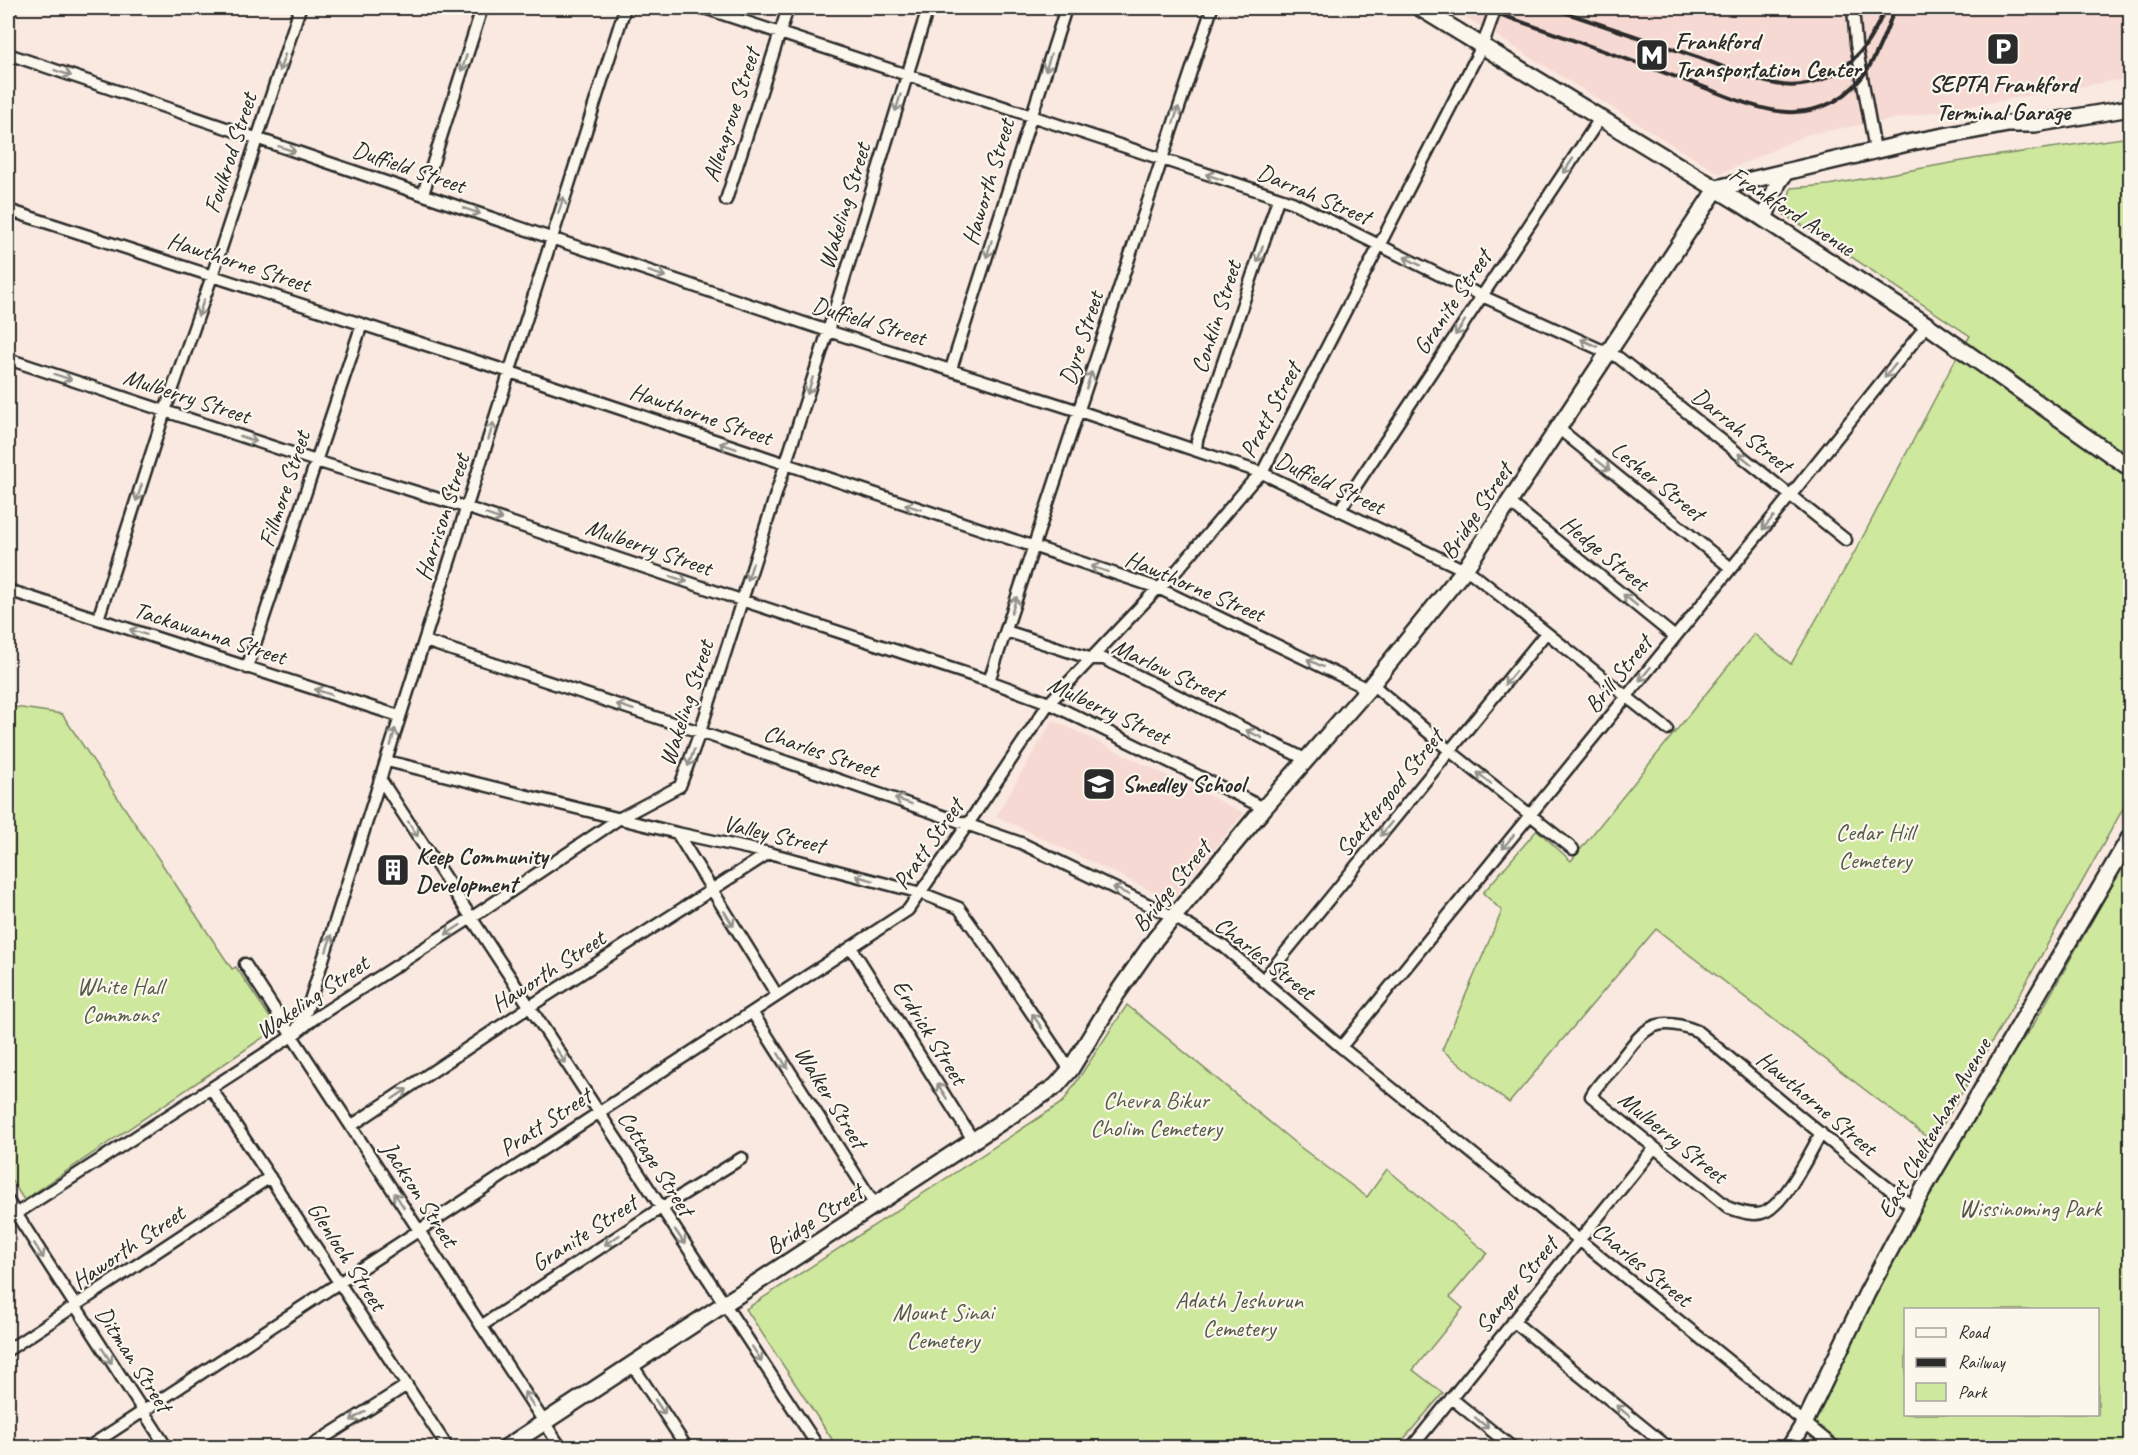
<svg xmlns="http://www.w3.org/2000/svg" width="2138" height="1455" font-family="Caveat,sans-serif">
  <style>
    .built { fill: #f6d9d2 }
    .green { fill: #cee89e; stroke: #7c8a64; stroke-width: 1.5; fill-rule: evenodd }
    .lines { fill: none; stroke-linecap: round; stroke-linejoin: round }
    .street-casing { stroke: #2b2b2b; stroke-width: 15 }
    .secondary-casing { stroke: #2b2b2b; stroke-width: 20 }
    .street { stroke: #fbf7ec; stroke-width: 10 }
    .secondary { stroke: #fbf7ec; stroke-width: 15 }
    .rail { stroke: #2b2b2b; stroke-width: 4 }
    .oneway { stroke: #93918c }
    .labels { text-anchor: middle; stroke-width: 4.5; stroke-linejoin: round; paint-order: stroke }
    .poi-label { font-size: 24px; font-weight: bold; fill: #2b2b2b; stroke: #fbf7ec; text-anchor: start }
    .street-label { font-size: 24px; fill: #2b2b2b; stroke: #fbf7ec }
    .park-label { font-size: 24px; fill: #545a48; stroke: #fbf7ec }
  </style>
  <rect width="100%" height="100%" fill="#f9e9e0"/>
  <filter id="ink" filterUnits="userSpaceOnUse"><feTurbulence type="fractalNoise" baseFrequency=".0167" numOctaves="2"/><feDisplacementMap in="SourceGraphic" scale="12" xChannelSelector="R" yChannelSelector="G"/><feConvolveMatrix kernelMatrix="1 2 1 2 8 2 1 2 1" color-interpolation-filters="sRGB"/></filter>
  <g filter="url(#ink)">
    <path class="built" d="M 1451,8 L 2130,8 L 2130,78 L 1808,134 L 1720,174 Z
      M 1053,720 L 1244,813 L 1171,900 L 996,816 Z"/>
    <path class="green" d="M 2130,137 L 2130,796 L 2017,999 L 1933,1142 L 1656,929 L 1509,1103 L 1442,1050 L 1502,911 L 1483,893 L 1537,830 L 1571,861 L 1754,634 L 1791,664 L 1858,546 L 1954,362 L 1970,336 L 1814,232 L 1784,215 L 1791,188 L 1828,185 L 1979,158 Z
      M 8,706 L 62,714 L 232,969 L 236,967 L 277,1028 L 24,1200 L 8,1175 Z
      M 2130,853 L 2130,1447 L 1836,1447 L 1805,1422 L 1961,1126 L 2034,1024 ZM 1906,1310 L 2098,1310 L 2098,1414 L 1906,1414 Z
      M 1127,1005 L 1300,1147 L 1367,1197 L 1387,1169 L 1487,1253 L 1450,1297 L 1463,1308 L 1413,1370 L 1443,1393 L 1397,1447 L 837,1447 L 746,1309 L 1063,1102 Z"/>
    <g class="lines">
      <g class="street-casing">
        <path id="street" d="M 704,8 L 1292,202 L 1482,296 L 1619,358 L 1846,540
          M 1853,8 L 1856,44 L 1875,150
          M 8,54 L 551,238 L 828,331 L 1079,411 L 1262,473 L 1473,574 L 1667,729
          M 423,194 L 482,8
          M 726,200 L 788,8
          M 8,210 L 510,372 L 1158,588 L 1368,689
          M 8,359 L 316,461 L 468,508 L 741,600 L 989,681 L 1049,703 L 1264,808
          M 951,369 L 1066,8
          M 1558,428 L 1731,568
          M 1196,450 L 1197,440 L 1278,199
          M 1509,502 L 1675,637
          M 1339,511 L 1601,117
          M 8,590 L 399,716
          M 98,619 L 165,411 L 212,276 L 300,8
          M 1006,631 L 1092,659 L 1104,659 L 1307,760
          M 425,641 L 700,732 L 1021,843 L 1174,917 L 1223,946 L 1341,1047 L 1836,1448
          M 247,668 L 362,324
          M 989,681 L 1212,8
          M 1372,684 L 1450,751 L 1573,849
          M 387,761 L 677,833 L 769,853 L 921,893 L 959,908 L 989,950 L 1070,1070
          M 381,780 L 819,1448
          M 677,833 L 777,995
          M 851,947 L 973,1140
          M 245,964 L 561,1448
          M 1263,980 L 1546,633
          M 752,1012 L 875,1205
          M 297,1028 L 307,1010 L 625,8
          M 1341,1047 L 1790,496 L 1927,325
          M 211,1088 L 448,1448
          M 351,1126 L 529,1007 L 769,853
          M 1821,1133 C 1810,1153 1783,1208 1762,1213 C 1751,1216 1739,1211 1729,1208 L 1591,1096 C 1597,1084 1609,1074 1617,1064 C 1643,1031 1652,1013 1697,1031 C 1769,1090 1839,1151 1913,1207
          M 8,1201 L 167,1448
          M 8,1219 L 292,1036 L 312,1020 L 471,918 L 620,818 L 680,786 L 700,732 L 828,331 L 928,8
          M 1513,1321 L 1669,1448
          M 481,1326 L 661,1208 L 742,1158
          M 8,1350 L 270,1177
          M 633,1366 L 687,1448
          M 1451,1398 L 1513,1448
          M 87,1448 L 908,910 L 968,824 L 1049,703 L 1158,588 L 1168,581 L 1251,483 L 1262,473 L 1483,44 L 1493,16
          M 308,1448 L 407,1385
          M 1411,1448 L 1654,1148"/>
      </g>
      <g class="secondary-casing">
        <path id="secondary" d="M 1420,8 L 1743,205 L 1927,325 L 2130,468
          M 8,9 L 8,8
          M 1717,188 L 1912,142 L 2008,124 L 2035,124 L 2130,108
          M 1764,219 L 1778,183 L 1785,173
          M 505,1448 L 1056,1086 L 1070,1070 L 1116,995 L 1156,938 L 1264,808 L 1368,689 L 1465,569 L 1717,188
          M 1789,1448 L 1805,1422 L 1867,1293 L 1913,1207 L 2130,837"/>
      </g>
      <use href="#street" class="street"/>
      <use href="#secondary" class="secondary"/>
      <path class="rail" d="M 1482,8 C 1550,32 1619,56 1687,81 C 1719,92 1753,110 1787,112 C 1804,113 1820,109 1835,101 C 1870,81 1881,43 1895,8
        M 1552,8 C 1600,24 1647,40 1694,56 C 1721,65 1748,79 1776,84 C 1808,91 1841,75 1861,51 C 1872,38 1879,22 1886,8"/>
    </g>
    <defs><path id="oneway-shaft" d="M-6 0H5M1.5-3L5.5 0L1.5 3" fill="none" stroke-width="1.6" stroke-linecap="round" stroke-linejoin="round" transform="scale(1.5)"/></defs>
    <g class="oneway">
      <use href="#oneway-shaft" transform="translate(282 63) rotate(109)"/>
      <use href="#oneway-shaft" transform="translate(464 63) rotate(108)"/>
      <use href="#oneway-shaft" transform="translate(1048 63) rotate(108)"/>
      <use href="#oneway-shaft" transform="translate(63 73) rotate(19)"/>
      <use href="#oneway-shaft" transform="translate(898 103) rotate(107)"/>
      <use href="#oneway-shaft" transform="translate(1176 115) rotate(-72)"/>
      <use href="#oneway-shaft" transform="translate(287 149) rotate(18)"/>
      <use href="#oneway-shaft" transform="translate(1568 166) rotate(124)"/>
      <use href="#oneway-shaft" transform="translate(1214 177) rotate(-161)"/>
      <use href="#oneway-shaft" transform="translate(561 205) rotate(-72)"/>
      <use href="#oneway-shaft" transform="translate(472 211) rotate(19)"/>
      <use href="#oneway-shaft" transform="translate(989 249) rotate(107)"/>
      <use href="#oneway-shaft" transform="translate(1260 254) rotate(108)"/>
      <use href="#oneway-shaft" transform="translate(1412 261) rotate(-153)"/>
      <use href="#oneway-shaft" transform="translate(657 274) rotate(18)"/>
      <use href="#oneway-shaft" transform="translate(201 308) rotate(109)"/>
      <use href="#oneway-shaft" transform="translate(1460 328) rotate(124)"/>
      <use href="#oneway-shaft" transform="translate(1589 343) rotate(-156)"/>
      <use href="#oneway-shaft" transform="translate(1890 371) rotate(129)"/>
      <use href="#oneway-shaft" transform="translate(63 377) rotate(18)"/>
      <use href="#oneway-shaft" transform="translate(1089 380) rotate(-72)"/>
      <use href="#oneway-shaft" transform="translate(810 386) rotate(108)"/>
      <use href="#oneway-shaft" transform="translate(491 431) rotate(-73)"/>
      <use href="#oneway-shaft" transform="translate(248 439) rotate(18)"/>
      <use href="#oneway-shaft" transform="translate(728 446) rotate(-161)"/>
      <use href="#oneway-shaft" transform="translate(1745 459) rotate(-141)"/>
      <use href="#oneway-shaft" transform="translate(1603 465) rotate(39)"/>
      <use href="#oneway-shaft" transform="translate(139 493) rotate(108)"/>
      <use href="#oneway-shaft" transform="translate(913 507) rotate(-162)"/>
      <use href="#oneway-shaft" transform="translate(494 517) rotate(19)"/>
      <use href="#oneway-shaft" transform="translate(1768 523) rotate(130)"/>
      <use href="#oneway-shaft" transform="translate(1099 569) rotate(-162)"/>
      <use href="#oneway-shaft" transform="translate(750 572) rotate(108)"/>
      <use href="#oneway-shaft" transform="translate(679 579) rotate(19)"/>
      <use href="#oneway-shaft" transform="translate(1630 600) rotate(-141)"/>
      <use href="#oneway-shaft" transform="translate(1014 605) rotate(-72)"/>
      <use href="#oneway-shaft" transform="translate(138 632) rotate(-162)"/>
      <use href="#oneway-shaft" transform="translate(1315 663) rotate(-154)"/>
      <use href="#oneway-shaft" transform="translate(1645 674) rotate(129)"/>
      <use href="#oneway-shaft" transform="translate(1510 678) rotate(129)"/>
      <use href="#oneway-shaft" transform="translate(323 692) rotate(-162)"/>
      <use href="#oneway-shaft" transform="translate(625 707) rotate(-162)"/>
      <use href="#oneway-shaft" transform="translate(1254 734) rotate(-154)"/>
      <use href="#oneway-shaft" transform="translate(393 737) rotate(-75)"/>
      <use href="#oneway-shaft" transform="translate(691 758) rotate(110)"/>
      <use href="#oneway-shaft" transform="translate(1484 778) rotate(-141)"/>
      <use href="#oneway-shaft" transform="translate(903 801) rotate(-161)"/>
      <use href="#oneway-shaft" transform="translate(413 829) rotate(57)"/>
      <use href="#oneway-shaft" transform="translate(1386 829) rotate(129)"/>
      <use href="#oneway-shaft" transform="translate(1508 842) rotate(129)"/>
      <use href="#oneway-shaft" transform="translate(864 878) rotate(-165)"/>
      <use href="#oneway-shaft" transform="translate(1121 891) rotate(-154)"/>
      <use href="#oneway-shaft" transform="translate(729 919) rotate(58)"/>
      <use href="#oneway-shaft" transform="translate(453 930) rotate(147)"/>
      <use href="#oneway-shaft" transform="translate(329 943) rotate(-72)"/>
      <use href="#oneway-shaft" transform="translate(1037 1021) rotate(-124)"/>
      <use href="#oneway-shaft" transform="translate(561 1056) rotate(57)"/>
      <use href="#oneway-shaft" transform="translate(783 1061) rotate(58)"/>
      <use href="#oneway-shaft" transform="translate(942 1091) rotate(-122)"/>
      <use href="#oneway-shaft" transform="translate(400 1094) rotate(-34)"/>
      <use href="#oneway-shaft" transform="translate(399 1200) rotate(-123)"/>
      <use href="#oneway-shaft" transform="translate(680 1237) rotate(56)"/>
      <use href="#oneway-shaft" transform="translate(612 1240) rotate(147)"/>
      <use href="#oneway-shaft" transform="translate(39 1251) rotate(58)"/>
      <use href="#oneway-shaft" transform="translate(757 1354) rotate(57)"/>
      <use href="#oneway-shaft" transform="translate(107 1356) rotate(57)"/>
      <use href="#oneway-shaft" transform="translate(529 1399) rotate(-123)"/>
      <use href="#oneway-shaft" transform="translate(660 1407) rotate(56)"/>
      <use href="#oneway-shaft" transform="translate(1623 1411) rotate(-141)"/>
      <use href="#oneway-shaft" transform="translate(358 1416) rotate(148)"/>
      <use href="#oneway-shaft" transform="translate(1482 1423) rotate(39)"/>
    </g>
  </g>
  <defs>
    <g id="parking-square" transform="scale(1.725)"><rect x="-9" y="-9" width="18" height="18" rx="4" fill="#2b2b2b" stroke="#fbf7ec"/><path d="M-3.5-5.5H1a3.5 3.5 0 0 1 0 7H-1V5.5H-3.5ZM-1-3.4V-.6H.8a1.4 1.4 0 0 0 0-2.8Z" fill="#fff"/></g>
    <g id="metro-square" transform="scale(1.725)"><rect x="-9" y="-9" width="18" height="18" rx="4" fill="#2b2b2b" stroke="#fbf7ec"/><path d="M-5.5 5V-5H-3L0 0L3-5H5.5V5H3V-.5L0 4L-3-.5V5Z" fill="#fff"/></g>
    <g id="school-square" transform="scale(1.725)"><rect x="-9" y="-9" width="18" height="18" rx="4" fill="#2b2b2b" stroke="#fbf7ec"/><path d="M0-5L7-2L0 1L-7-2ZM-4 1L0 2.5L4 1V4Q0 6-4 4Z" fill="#fff"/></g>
    <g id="building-square" transform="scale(1.725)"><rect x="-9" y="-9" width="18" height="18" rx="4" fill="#2b2b2b" stroke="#fbf7ec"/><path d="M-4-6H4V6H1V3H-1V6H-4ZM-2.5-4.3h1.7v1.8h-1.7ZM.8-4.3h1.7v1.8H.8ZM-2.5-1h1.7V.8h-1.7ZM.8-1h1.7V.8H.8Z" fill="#fff"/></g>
  </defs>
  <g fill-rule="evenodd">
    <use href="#parking-square" x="2003" y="49"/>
    <use href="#metro-square" x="1652" y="55"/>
    <use href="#school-square" x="1099" y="784"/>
    <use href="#building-square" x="393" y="870"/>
  </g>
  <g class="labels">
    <g class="poi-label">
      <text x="1675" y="49">Frankford<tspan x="1675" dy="28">Transportation Center</tspan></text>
      <text x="2003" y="92" text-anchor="middle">SEPTA Frankford<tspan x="2003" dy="28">Terminal Garage</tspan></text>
      <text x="1122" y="792">Smedley School</text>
      <text x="416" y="864">Keep Community<tspan x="416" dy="28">Development</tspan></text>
    </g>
    <g class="street-label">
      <text transform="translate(731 115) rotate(-72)" y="8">Allengrove Street</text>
      <text transform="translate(230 153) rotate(-72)" y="8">Foulkrod Street</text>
      <text transform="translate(409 167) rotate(19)" y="8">Duffield Street</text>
      <text transform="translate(988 182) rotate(-73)" y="8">Haworth Street</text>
      <text transform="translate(1314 194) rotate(23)" y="8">Darrah Street</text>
      <text transform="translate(844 206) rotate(-73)" y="8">Wakeling Street</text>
      <text transform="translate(1792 211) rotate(33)" y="8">Frankford Avenue</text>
      <text transform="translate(239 262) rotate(18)" y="8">Hawthorne Street</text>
      <text transform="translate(1452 302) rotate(-56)" y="8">Granite Street</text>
      <text transform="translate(1216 317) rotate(-72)" y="8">Conklin Street</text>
      <text transform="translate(869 321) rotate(17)" y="8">Duffield Street</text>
      <text transform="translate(1081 338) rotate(-72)" y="8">Dyre Street</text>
      <text transform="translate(187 396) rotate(18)" y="8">Mulberry Street</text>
      <text transform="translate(1270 410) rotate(-62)" y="8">Pratt Street</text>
      <text transform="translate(701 414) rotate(19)" y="8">Hawthorne Street</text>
      <text transform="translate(1742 430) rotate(39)" y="8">Darrah Street</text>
      <text transform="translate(1658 481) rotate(39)" y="8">Lesher Street</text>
      <text transform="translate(1330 483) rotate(25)" y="8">Duffield Street</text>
      <text transform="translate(284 489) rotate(-72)" y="8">Fillmore Street</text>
      <text transform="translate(1476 511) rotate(-56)" y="8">Bridge Street</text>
      <text transform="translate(442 517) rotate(-72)" y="8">Harrison Street</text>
      <text transform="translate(649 547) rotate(19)" y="8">Mulberry Street</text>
      <text transform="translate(1605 553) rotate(39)" y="8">Hedge Street</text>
      <text transform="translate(1195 586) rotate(23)" y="8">Hawthorne Street</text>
      <text transform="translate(210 633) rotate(18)" y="8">Tackawanna Street</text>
      <text transform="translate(1168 670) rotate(25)" y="8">Marlow Street</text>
      <text transform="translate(1618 674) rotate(-51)" y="8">Brill Street</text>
      <text transform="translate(686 703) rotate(-72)" y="8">Wakeling Street</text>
      <text transform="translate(1109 710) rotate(25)" y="8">Mulberry Street</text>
      <text transform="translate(821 751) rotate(19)" y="8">Charles Street</text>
      <text transform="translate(1389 793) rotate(-51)" y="8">Scattergood Street</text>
      <text transform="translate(774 834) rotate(13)" y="8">Valley Street</text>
      <text transform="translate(928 844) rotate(-55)" y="8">Pratt Street</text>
      <text transform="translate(1171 886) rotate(-51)" y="8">Bridge Street</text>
      <text transform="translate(1265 958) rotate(38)" y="8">Charles Street</text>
      <text transform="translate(548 971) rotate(-33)" y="8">Haworth Street</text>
      <text transform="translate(312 997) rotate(-34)" y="8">Wakeling Street</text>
      <text transform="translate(930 1032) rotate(58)" y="8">Erdrick Street</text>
      <text transform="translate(831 1097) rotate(58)" y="8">Walker Street</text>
      <text transform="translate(1817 1103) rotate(40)" y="8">Hawthorne Street</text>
      <text transform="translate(545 1122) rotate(-33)" y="8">Pratt Street</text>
      <text transform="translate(1934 1128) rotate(-60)" y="8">East Cheltenham Avenue</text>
      <text transform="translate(1673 1137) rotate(39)" y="8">Mulberry Street</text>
      <text transform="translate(656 1163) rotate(57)" y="8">Cottage Street</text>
      <text transform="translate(420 1194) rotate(57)" y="8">Jackson Street</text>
      <text transform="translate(814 1219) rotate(-33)" y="8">Bridge Street</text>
      <text transform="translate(584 1233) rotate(-33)" y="8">Granite Street</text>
      <text transform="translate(128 1247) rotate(-34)" y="8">Haworth Street</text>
      <text transform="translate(347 1256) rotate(57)" y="8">Glenloch Street</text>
      <text transform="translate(1642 1264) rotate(39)" y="8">Charles Street</text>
      <text transform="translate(1516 1285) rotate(-51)" y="8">Sanger Street</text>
      <text transform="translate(134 1359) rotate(57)" y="8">Ditman Street</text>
    </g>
    <g class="park-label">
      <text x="1875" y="840">Cedar Hill<tspan x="1875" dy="28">Cemetery</tspan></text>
      <text x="120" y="994">White Hall<tspan x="120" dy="28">Commons</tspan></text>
      <text x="1156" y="1108">Chevra Bikur<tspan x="1156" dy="28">Cholim Cemetery</tspan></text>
      <text x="2030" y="1216">Wissinoming Park</text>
      <text x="1239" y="1308">Adath Jeshurun<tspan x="1239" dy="28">Cemetery</tspan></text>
      <text x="943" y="1320">Mount Sinai<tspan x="943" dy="28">Cemetery</tspan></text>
    </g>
  </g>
  <rect width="2138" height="1455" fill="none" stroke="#fbf7ec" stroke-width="30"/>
  <rect x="15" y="15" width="2108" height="1425" fill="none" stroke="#2b2b2b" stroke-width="2" filter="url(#ink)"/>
  <rect x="1904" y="1308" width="195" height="108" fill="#fbf7ec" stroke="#a8a59f" stroke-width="1.5"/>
  <rect x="1916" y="1328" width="30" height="9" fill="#fbf7ec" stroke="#a8a59f" stroke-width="1.5"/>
  <text x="1958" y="1338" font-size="18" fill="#2b2b2b">Road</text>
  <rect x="1916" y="1358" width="30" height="9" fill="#2b2b2b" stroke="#a8a59f" stroke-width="1.5"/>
  <text x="1958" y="1368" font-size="18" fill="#2b2b2b">Railway</text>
  <rect x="1916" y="1383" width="30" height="18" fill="#cee89e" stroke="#a8a59f" stroke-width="1.5"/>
  <text x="1958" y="1398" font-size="18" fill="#2b2b2b">Park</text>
</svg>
